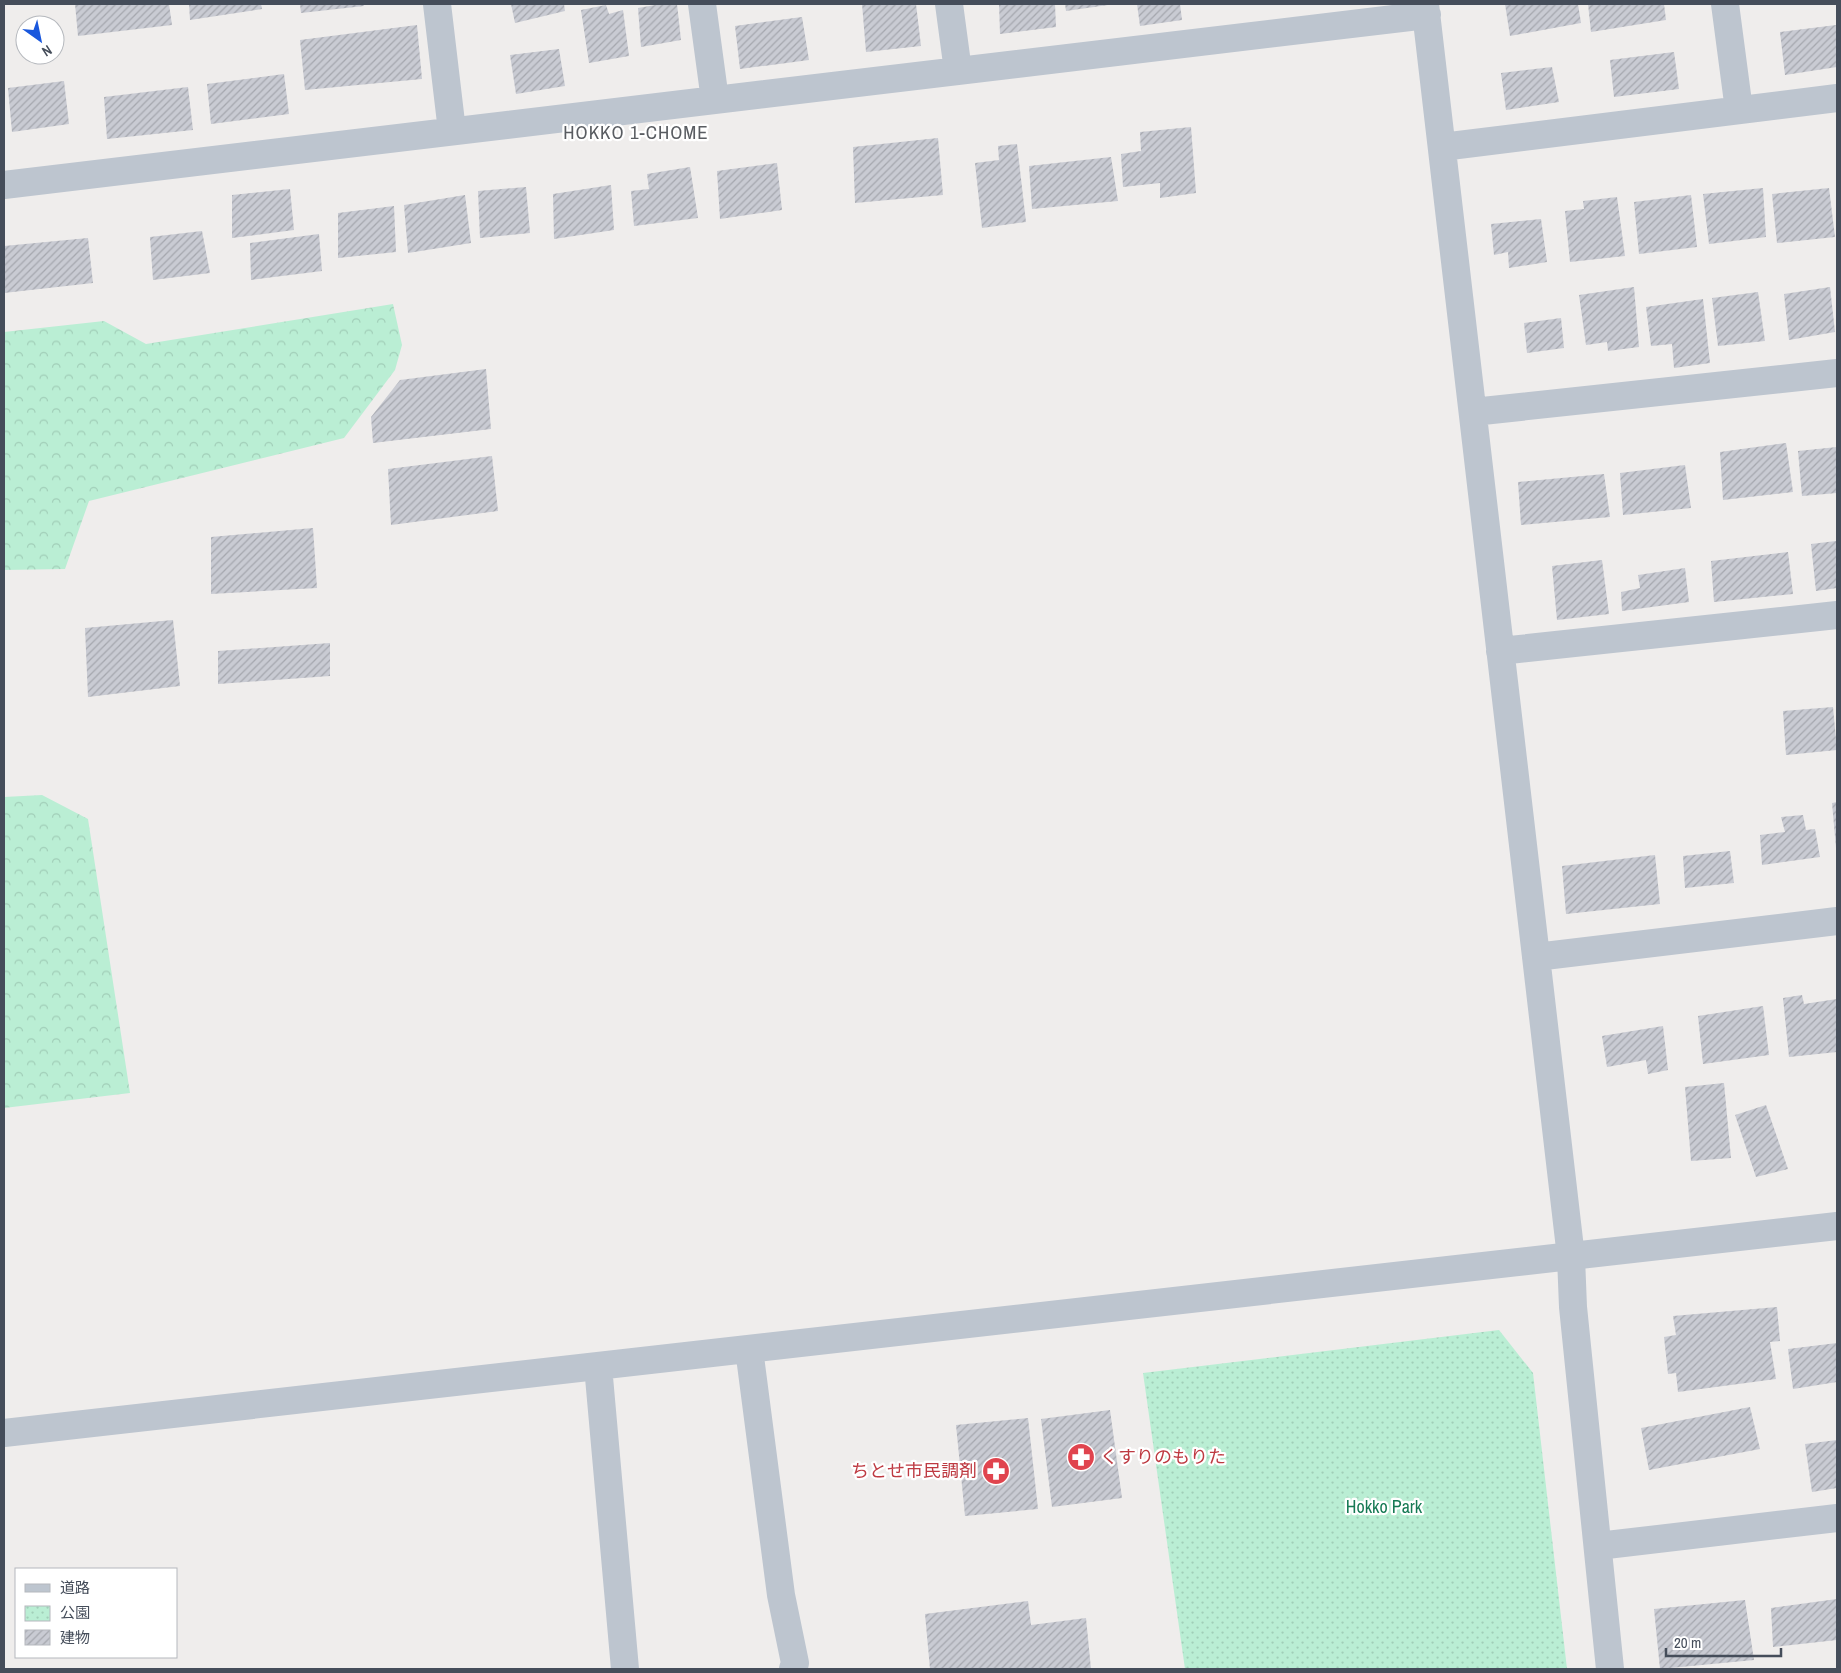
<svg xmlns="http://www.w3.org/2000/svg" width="1841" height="1673" font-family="'Archivo Narrow','Noto Sans JP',sans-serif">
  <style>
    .forest { fill: url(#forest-crowns) }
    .park { fill: url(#park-dots) }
    .building { fill: url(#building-hatch) }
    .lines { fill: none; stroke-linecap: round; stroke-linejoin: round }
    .minor { stroke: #bdc5cf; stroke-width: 28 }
    .labels { text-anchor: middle; stroke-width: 4.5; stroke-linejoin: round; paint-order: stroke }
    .health-label { font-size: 18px; fill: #be3a42; stroke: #fff; text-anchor: start }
    .park-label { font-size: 18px; fill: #167a54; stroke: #fff }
    .neighbourhood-label { font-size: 19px; letter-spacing: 1px; fill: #595c61; stroke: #fff }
  </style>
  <defs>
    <pattern id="forest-crowns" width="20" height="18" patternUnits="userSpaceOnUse" patternTransform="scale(1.25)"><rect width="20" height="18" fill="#baeed4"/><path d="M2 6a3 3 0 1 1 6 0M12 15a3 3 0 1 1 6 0" fill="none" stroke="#a1ceb8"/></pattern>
    <pattern id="park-dots" width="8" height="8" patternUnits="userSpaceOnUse" patternTransform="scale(1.25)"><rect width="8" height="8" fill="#baeed4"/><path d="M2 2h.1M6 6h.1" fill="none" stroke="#a1ceb8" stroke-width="1.8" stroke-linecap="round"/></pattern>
    <pattern id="building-hatch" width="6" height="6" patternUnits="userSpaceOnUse" patternTransform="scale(1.25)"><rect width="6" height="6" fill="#c9cbd3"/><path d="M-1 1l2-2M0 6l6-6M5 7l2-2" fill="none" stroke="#a5a7ae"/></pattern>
  </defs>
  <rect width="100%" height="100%" fill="#efedec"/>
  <path class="forest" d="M 393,304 L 402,345 L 395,370 L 344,438 L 89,501 L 65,569 L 4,570 L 4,332 L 104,321 L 146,344 Z
    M 42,795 L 88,819 L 130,1093 L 4,1108 L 4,797 Z"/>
  <path class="park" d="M 1499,1330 L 1533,1373 L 1567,1669 L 1185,1669 L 1143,1373 Z"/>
  <path class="building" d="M 75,4 L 169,4 L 172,25 L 78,36 Z
    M 189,4 L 261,4 L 262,9 L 190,20 Z
    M 300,4 L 363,4 L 364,6 L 301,13 Z
    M 511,4 L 564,4 L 565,11 L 515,23 Z
    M 661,4 L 677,4 L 681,40 L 641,47 L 638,8 Z
    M 862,4 L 916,4 L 921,46 L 866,52 Z
    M 999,4 L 1055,4 L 1056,27 L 1000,34 Z
    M 1065,4 L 1108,4 L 1108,5 L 1066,11 Z
    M 1137,4 L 1180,4 L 1182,20 L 1140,26 Z
    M 1505,4 L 1578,4 L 1581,23 L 1510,36 Z
    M 1588,4 L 1664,4 L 1666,20 L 1591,32 Z
    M 606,5 L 609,14 L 623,10 L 629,56 L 589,63 L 581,10 Z
    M 802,17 L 809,60 L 740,69 L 735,26 Z
    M 417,25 L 422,79 L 305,90 L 300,40 Z
    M 1836,25 L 1837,67 L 1785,75 L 1780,32 Z
    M 559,49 L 565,86 L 516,94 L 510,55 Z
    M 1674,52 L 1679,89 L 1614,97 L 1610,60 Z
    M 1552,67 L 1559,102 L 1506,110 L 1501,73 Z
    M 284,74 L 289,114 L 211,124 L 207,84 Z
    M 64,81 L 69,124 L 12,132 L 8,88 Z
    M 188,87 L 193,130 L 107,139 L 104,97 Z
    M 1191,127 L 1196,193 L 1160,198 L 1160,183 L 1123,187 L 1121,154 L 1141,151 L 1140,132 Z
    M 938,138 L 943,195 L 855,203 L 853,147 Z
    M 1017,144 L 1026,222 L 982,228 L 975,163 L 999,160 L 998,146 Z
    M 1111,157 L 1118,201 L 1032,209 L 1029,166 Z
    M 777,163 L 782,210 L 720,219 L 717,171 Z
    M 690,167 L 698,218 L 634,226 L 631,191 L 649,189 L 647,174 Z
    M 611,185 L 614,230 L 554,239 L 553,194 Z
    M 526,187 L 530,233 L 480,238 L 478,191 Z
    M 1763,188 L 1766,237 L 1709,244 L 1703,194 Z
    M 1829,188 L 1835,237 L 1777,243 L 1772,194 Z
    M 290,189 L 294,230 L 232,238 L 232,195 Z
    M 465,195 L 471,243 L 408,253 L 404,205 Z
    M 1691,195 L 1697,247 L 1639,254 L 1634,202 Z
    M 1617,197 L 1625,256 L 1570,262 L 1565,211 L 1584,209 L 1583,201 Z
    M 394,206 L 396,252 L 338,258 L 338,213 Z
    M 1541,219 L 1547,262 L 1509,268 L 1508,252 L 1494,255 L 1491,224 Z
    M 202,231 L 210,273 L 153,280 L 150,237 Z
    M 319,234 L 322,271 L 251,280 L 250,243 Z
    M 88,238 L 93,283 L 4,293 L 4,246 Z
    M 1634,287 L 1639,347 L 1608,351 L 1607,342 L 1586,345 L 1579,295 Z
    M 1830,287 L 1835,332 L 1789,340 L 1784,294 Z
    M 1758,292 L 1765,341 L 1718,346 L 1712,298 Z
    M 1703,299 L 1710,363 L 1674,368 L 1672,344 L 1651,346 L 1646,307 Z
    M 1561,318 L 1564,348 L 1527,353 L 1524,323 Z
    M 486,369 L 491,429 L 373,443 L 371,417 L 400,380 Z
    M 1786,443 L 1793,492 L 1723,500 L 1720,452 Z
    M 1837,447 L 1837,493 L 1802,496 L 1798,451 Z
    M 492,456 L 498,511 L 391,525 L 388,469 Z
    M 1685,465 L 1691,508 L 1623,515 L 1620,473 Z
    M 1604,474 L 1610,517 L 1521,525 L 1518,482 Z
    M 313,528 L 317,588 L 211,594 L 211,537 Z
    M 1836,541 L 1837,588 L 1816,591 L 1811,544 Z
    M 1788,552 L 1793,594 L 1714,602 L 1711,561 Z
    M 1602,560 L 1609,614 L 1557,620 L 1552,566 Z
    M 1685,568 L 1689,602 L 1622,611 L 1621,592 L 1640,588 L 1638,575 Z
    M 173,620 L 180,686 L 88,697 L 85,628 Z
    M 330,643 L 330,676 L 218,684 L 218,651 Z
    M 1833,707 L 1837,750 L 1786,755 L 1783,711 Z
    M 1837,802 L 1837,848 L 1836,848 L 1832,803 Z
    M 1803,815 L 1806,830 L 1815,829 L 1820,857 L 1762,865 L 1760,835 L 1785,832 L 1781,817 Z
    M 1730,851 L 1734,883 L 1685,888 L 1683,856 Z
    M 1655,855 L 1660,904 L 1566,914 L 1562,866 Z
    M 1802,995 L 1804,1004 L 1837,999 L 1837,1052 L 1789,1057 L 1783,998 Z
    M 1763,1006 L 1769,1055 L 1703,1064 L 1698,1016 Z
    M 1663,1026 L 1668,1070 L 1648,1074 L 1646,1060 L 1607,1067 L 1602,1036 Z
    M 1724,1083 L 1731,1158 L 1691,1161 L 1685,1087 Z
    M 1766,1105 L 1788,1169 L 1756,1177 L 1735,1115 Z
    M 1777,1307 L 1780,1341 L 1770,1342 L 1776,1379 L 1678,1392 L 1676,1373 L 1668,1374 L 1664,1337 L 1676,1335 L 1673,1316 Z
    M 1837,1343 L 1837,1382 L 1793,1389 L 1788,1349 Z
    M 1750,1407 L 1760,1449 L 1649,1470 L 1641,1428 Z
    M 1110,1410 L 1122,1498 L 1052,1507 L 1041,1419 Z
    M 1028,1418 L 1038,1509 L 965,1516 L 956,1425 Z
    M 1837,1440 L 1837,1488 L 1812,1492 L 1805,1444 Z
    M 1837,1599 L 1837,1640 L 1773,1647 L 1771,1608 Z
    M 1745,1600 L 1754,1660 L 1660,1669 L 1654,1609 Z
    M 1028,1601 L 1031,1625 L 1086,1618 L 1091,1669 L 930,1669 L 925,1614 Z"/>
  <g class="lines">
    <path class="minor" d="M 437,4 L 452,131
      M 702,4 L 715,100
      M 949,4 L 958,71
      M 1425,4 L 1571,1257 L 1573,1307 L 1610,1669
      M 1725,4 L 1739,110
      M 1442,147 L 1837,98
      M 4,185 L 1427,15
      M 1473,412 L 1837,373
      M 1500,651 L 1837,615
      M 1536,957 L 1837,921
      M 749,1349 L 781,1595 L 795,1663 L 793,1669
      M 598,1366 L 625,1669
      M 4,1433 L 1837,1226
      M 1598,1546 L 1837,1518"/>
  </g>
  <defs>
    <g id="pharmacy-disc" transform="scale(1.4375)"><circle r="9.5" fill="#e0444e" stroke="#fff"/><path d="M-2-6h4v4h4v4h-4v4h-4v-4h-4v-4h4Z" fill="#fff"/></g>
  </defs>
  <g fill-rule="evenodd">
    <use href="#pharmacy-disc" x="1081" y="1457"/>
    <use href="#pharmacy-disc" x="996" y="1471"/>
  </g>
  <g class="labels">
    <g class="health-label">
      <text x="1100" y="1463">くすりのもりた</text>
      <text x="977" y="1477" text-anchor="end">ちとせ市民調剤</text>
    </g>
    <g class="park-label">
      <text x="1384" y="1513">Hokko Park</text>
    </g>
    <g class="neighbourhood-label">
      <text x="636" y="139">HOKKO 1-CHOME</text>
    </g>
  </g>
  <rect width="1841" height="1673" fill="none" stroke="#454d5a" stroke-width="10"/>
  <rect x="15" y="1568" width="162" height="90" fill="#ffffff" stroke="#b5b8bd"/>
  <rect x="25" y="1584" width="25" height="8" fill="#bdc5cf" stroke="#b5b8bd"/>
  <text x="60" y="1593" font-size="15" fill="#454d5a">道路</text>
  <rect x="25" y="1606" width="25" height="15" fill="url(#park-dots)" stroke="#b5b8bd"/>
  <text x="60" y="1618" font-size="15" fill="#454d5a">公園</text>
  <rect x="25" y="1630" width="25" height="15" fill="url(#building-hatch)" stroke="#b5b8bd"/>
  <text x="60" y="1643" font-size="15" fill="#454d5a">建物</text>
  <g transform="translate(40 40) rotate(147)"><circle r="24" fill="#ffffff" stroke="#b5b8bd"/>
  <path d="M0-4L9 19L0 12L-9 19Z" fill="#1957dd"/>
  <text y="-8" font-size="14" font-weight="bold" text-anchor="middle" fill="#454d5a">N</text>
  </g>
  <path d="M1666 1648v8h115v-8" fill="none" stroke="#454d5a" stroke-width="2.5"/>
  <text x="1674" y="1648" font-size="15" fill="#454d5a" stroke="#ffffff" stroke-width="4" paint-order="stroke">20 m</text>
</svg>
